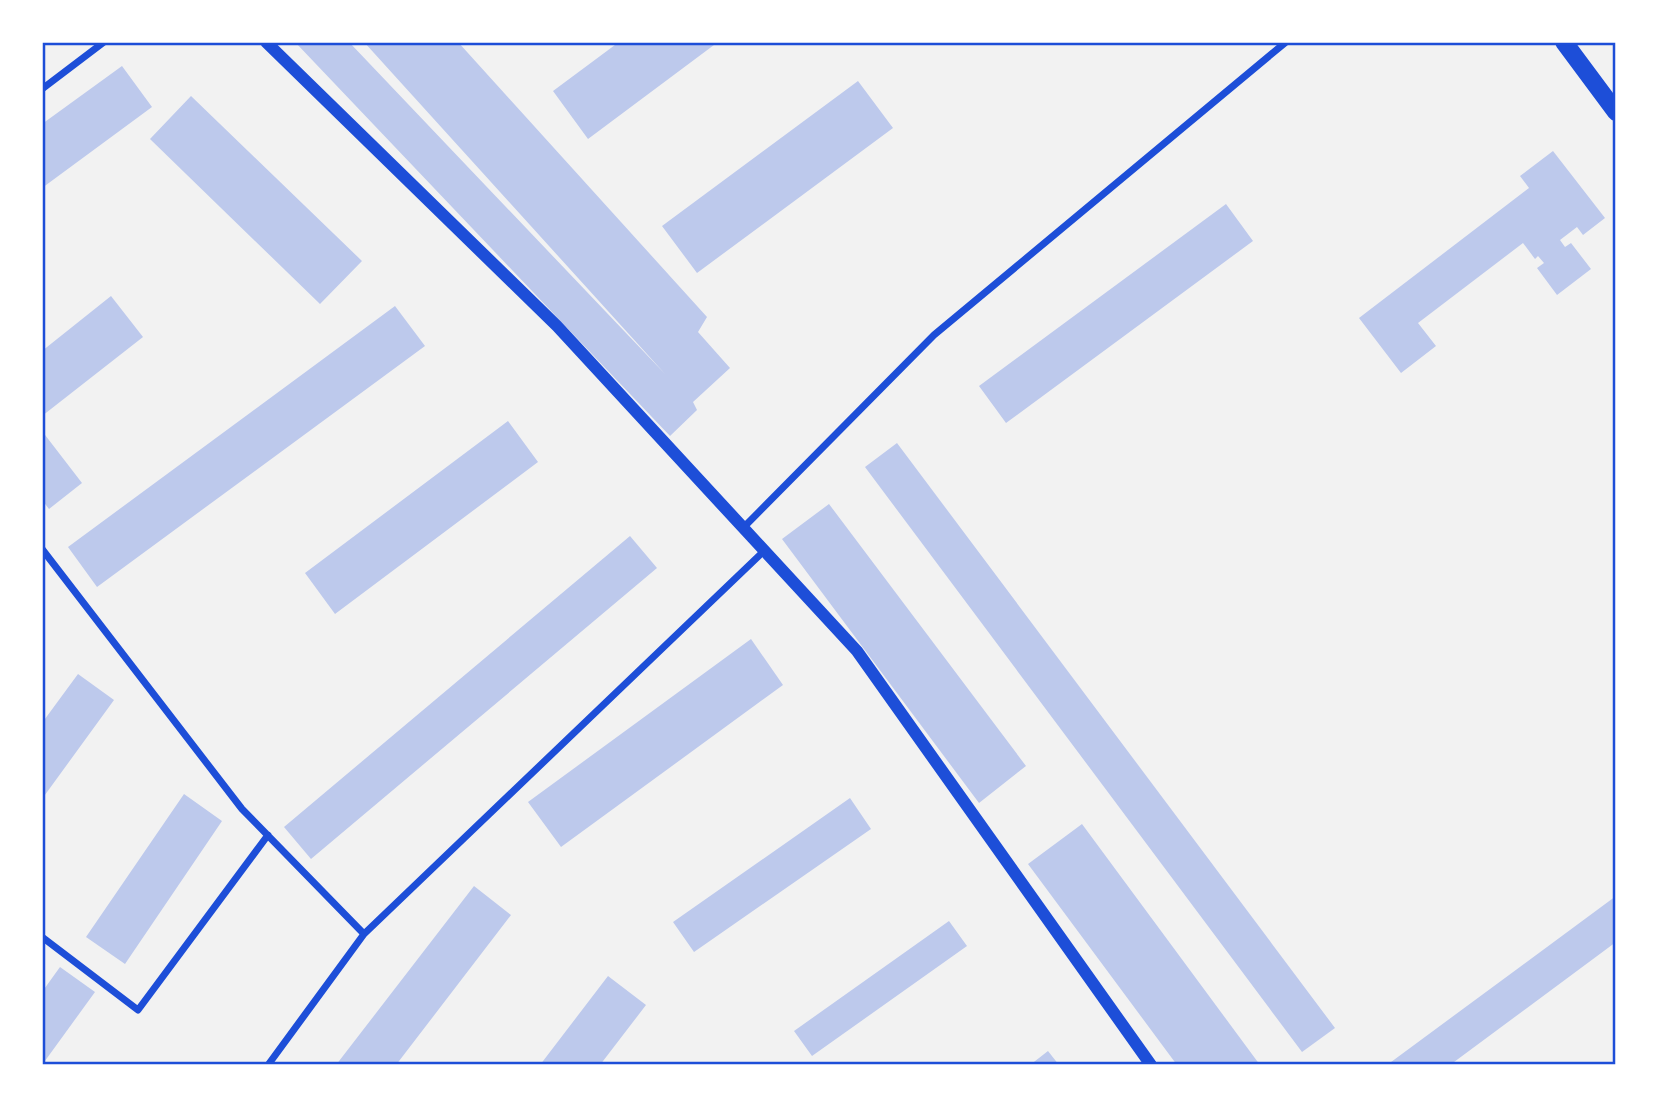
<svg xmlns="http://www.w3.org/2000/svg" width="1658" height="1107" font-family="'Titillium Web',sans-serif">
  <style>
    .building { fill: #bdc9ec }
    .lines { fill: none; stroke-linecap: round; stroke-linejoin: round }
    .minor { stroke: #1d4ed8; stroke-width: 7 }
    .tertiary { stroke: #1d4ed8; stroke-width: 12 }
    .primary { stroke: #1d4ed8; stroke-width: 18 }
    .neatline { fill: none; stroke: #1d4ed8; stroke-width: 2.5 }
  </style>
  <rect width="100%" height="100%" fill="#f2f2f2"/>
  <path class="building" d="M 295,42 L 349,42 L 666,375 L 364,42 L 458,42 L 707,317 L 698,332 L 730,368 L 693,402 L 697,410 L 670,436 Z
    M 619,42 L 718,42 L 588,139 L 553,91 Z
    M 122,66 L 152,107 L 42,188 L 42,124 Z
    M 858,81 L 893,128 L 697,273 L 662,226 Z
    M 191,96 L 362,261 L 320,304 L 150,139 Z
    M 1553,151 L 1605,218 L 1583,235 L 1577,227 L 1560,240 L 1565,247 L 1571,243 L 1591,269 L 1557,295 L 1537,268 L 1544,263 L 1538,256 L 1535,259 L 1523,243 L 1418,323 L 1436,346 L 1401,373 L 1359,318 L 1529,188 L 1520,176 Z
    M 1226,204 L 1253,241 L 1006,423 L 979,386 Z
    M 111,296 L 143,337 L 42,416 L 42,351 Z
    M 395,306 L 425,346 L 97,587 L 68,547 Z
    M 508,421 L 538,462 L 335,614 L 305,573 Z
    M 42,431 L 82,483 L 49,509 L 42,500 Z
    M 897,443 L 1335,1028 L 1302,1052 L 865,467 Z
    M 829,504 L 1026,766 L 979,803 L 782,539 Z
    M 630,536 L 657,568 L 311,859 L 284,827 Z
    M 751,639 L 783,685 L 561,847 L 528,802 Z
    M 78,674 L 114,700 L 42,799 L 42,723 Z
    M 184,794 L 222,821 L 125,964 L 86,937 Z
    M 850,798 L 871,829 L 694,952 L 673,922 Z
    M 1082,824 L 1260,1065 L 1177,1065 L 1028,864 Z
    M 474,886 L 511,915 L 396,1065 L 336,1065 Z
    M 1616,896 L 1616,942 L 1450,1065 L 1387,1065 Z
    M 949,921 L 967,946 L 812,1056 L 794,1031 Z
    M 60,967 L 95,992 L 42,1065 L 42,992 Z
    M 608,976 L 646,1005 L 600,1065 L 540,1065 Z
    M 1048,1051 L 1059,1065 L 1030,1065 Z"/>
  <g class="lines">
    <path class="minor" d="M 42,89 L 104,42
      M 743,528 L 934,335 L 1286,42
      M 42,549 L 242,809 L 364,934
      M 42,937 L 138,1010 L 268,835
      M 268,1065 L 364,934 L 764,551"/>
    <path class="tertiary" d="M 266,42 L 557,326 L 857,651 L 1151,1065"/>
    <path class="primary" d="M 1564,42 L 1616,112"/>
  </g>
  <rect width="1658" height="1107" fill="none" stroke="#ffffff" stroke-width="88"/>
  <rect x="44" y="44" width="1570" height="1019" class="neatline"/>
</svg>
